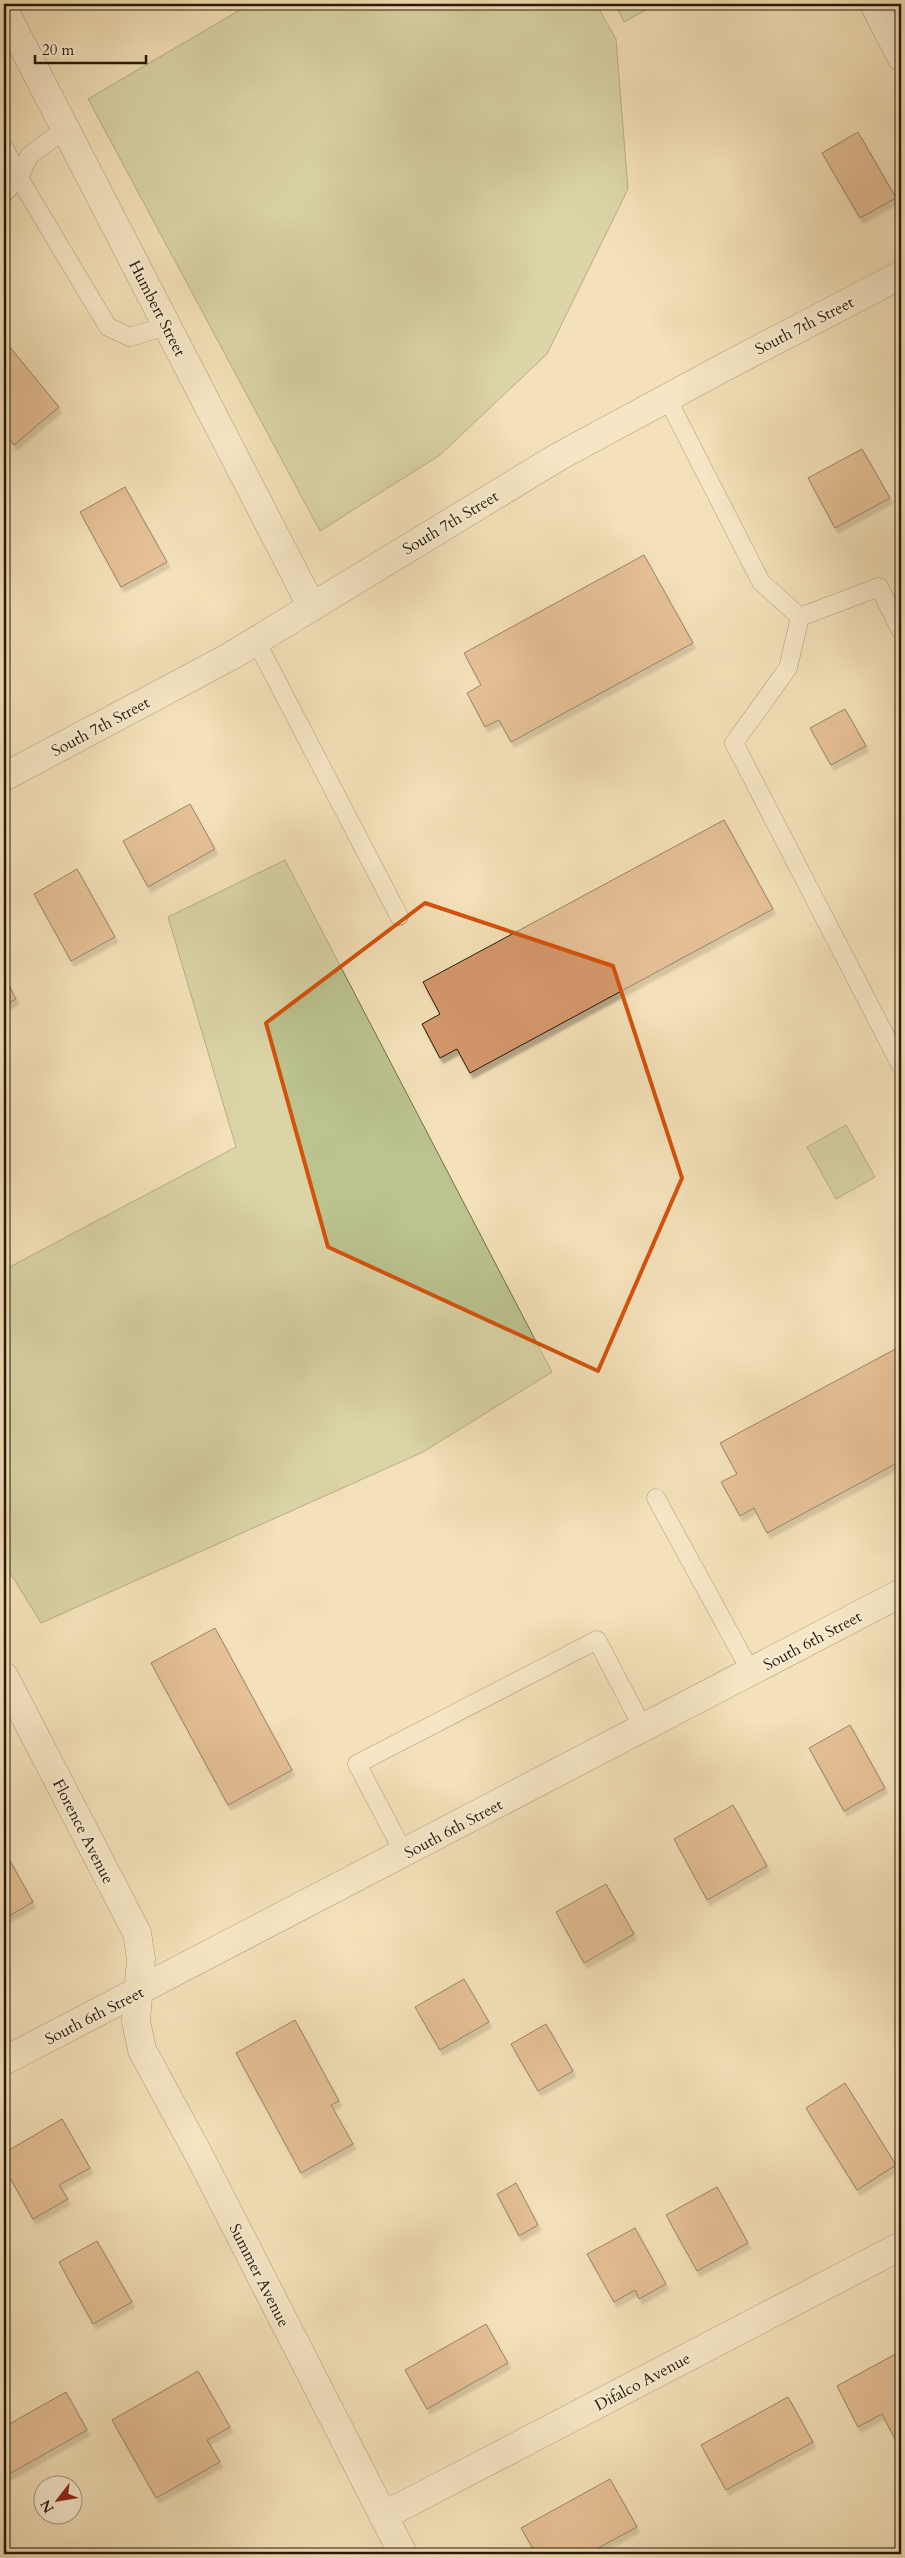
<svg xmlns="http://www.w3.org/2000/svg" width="905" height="2558" font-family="Cardo,serif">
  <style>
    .green { fill: #bbc38f; stroke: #716e4b }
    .building { fill: #d5986c; stroke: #271807; filter: url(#shadow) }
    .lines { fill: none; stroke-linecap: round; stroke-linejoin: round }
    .lane-casing { stroke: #5a4a34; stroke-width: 19 }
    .street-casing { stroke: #5a4a34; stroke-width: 29 }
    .lane { stroke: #f8ecd2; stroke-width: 18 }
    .street { stroke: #f8ecd2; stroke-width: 28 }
    .marked { fill: none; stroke: #d5520c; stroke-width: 4; stroke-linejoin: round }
    .labels { text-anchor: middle; stroke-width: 4.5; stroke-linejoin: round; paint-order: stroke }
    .street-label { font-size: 16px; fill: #271807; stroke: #f8ecd2 }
  </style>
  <defs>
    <filter id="shadow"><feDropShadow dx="3" dy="5.5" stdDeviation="1" flood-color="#0004"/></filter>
  </defs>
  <rect width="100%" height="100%" fill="#f4e1b9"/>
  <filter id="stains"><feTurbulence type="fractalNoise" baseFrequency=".004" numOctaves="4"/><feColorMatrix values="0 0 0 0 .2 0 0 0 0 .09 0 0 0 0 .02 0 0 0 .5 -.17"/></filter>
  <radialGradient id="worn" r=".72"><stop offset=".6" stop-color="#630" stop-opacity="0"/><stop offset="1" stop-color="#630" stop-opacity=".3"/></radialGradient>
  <path class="green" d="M 250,4 L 596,4 L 616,39 L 628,189 L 547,354 L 440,455 L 320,531 L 88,99 Z
    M 615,4 L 657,4 L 624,22 Z
    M 285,860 L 552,1372 L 423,1452 L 41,1623 L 4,1563 L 4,1270 L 236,1147 L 168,917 Z
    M 846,1125 L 875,1177 L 836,1199 L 807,1147 Z"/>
  <path class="building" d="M 858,132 L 896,198 L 860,218 L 822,153 Z
    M 4,340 L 59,407 L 14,445 L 4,432 Z
    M 862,449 L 890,498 L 835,528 L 808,478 Z
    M 125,487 L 167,562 L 121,587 L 80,512 Z
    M 644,555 L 693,643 L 511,742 L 499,720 L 485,727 L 467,693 L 481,685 L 464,653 Z
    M 845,709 L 866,746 L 831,765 L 810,728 Z
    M 190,804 L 215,849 L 148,887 L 123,841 Z
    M 724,820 L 773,909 L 470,1073 L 457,1049 L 440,1058 L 422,1024 L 440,1014 L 423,982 Z
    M 77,869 L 115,937 L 71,961 L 34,894 Z
    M 4,976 L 16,999 L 4,1006 Z
    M 901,1346 L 901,1461 L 767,1533 L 754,1508 L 740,1516 L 721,1482 L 737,1474 L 720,1443 Z
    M 215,1628 L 292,1770 L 228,1805 L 151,1663 Z
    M 850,1725 L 885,1788 L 844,1811 L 809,1748 Z
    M 733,1805 L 767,1866 L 707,1900 L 674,1839 Z
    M 9,1859 L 33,1902 L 4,1919 L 4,1862 Z
    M 606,1884 L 634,1934 L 584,1963 L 556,1912 Z
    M 464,1979 L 489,2022 L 440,2050 L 415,2007 Z
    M 295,2020 L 339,2101 L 331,2105 L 353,2144 L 301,2173 L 236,2053 Z
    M 546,2024 L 573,2071 L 538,2091 L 511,2044 Z
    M 845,2083 L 896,2165 L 857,2190 L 806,2108 Z
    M 62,2119 L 90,2168 L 59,2185 L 68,2199 L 33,2219 L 4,2167 L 4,2153 Z
    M 516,2183 L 538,2225 L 519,2236 L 497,2194 Z
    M 717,2187 L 748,2243 L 697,2271 L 666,2215 Z
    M 635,2228 L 666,2284 L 639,2299 L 635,2290 L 614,2302 L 587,2254 Z
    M 97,2241 L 132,2302 L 93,2324 L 59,2262 Z
    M 486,2324 L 508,2363 L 427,2409 L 405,2370 Z
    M 901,2351 L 901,2440 L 897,2443 L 882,2414 L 858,2427 L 837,2386 Z
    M 198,2371 L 230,2427 L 207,2440 L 220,2462 L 156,2498 L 112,2420 Z
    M 66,2392 L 87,2430 L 4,2477 L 4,2427 Z
    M 788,2397 L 813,2442 L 726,2490 L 701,2445 Z
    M 610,2479 L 637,2527 L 587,2554 L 536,2554 L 521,2528 Z"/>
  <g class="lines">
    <g class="lane-casing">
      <path id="lane" d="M 65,129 L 29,156 L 19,178 L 108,327 L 130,337 L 167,326
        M 4,147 L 19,178 L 4,193
        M 667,398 L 761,582 L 800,617 L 788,668 L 734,743 L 901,1066
        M 800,617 L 879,587 L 901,631
        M 256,641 L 399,916
        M 656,1498 L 751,1672
        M 404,1853 L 357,1764 L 597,1640 L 643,1728"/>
    </g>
    <g class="street-casing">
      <path id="street" d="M 874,4 L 901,57
        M 4,10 L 312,607
        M 4,777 L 231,656 L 558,457 L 732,363 L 901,275
        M 4,1676 L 137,1933 L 141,1959 L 136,2021 L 142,2050 L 199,2155 L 403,2554
        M 4,2061 L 901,1593
        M 383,2516 L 901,2246"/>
    </g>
    <use href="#lane" class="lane"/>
    <use href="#street" class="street"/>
  </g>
  <path d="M0 0H905V2558H0ZM 425,903 L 613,966 L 682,1178 L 598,1371 L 328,1247 L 266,1023 Z" fill="#f4e1b9" fill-opacity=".55" fill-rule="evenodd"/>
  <path class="marked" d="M 425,903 L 613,966 L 682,1178 L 598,1371 L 328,1247 L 266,1023 Z"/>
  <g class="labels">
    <g class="street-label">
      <text transform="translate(158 308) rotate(63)" y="6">Humbert Street</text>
      <text transform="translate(804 325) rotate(-27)" y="6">South 7th Street</text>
      <text transform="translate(450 522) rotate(-31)" y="6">South 7th Street</text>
      <text transform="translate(100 726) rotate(-28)" y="6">South 7th Street</text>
      <text transform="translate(812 1640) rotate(-28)" y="6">South 6th Street</text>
      <text transform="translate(453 1828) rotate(-28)" y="6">South 6th Street</text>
      <text transform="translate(84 1831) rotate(63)" y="6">Florence Avenue</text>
      <text transform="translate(94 2015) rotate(-27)" y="6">South 6th Street</text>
      <text transform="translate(260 2275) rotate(63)" y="6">Summer Avenue</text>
      <text transform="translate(642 2381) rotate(-28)" y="6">Difalco Avenue</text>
    </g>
  </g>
  <rect width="905" height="2558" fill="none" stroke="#f4e1b9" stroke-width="20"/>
  <rect x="5" y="5" width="895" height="2548" fill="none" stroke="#271807" stroke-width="2.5"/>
  <rect x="10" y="10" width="885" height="2538" fill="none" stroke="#271807"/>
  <g transform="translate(58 2500) rotate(239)"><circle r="24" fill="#f8ecd2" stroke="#a49781"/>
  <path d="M0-4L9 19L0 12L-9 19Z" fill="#8f2418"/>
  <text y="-8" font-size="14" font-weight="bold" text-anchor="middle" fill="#271807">N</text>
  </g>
  <path d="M35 55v8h111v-8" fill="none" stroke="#271807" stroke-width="2.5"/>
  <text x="42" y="55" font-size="15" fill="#271807" stroke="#f8ecd2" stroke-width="4" paint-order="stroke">20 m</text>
  <rect width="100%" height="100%" filter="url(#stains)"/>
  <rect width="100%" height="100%" fill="url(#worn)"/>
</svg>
